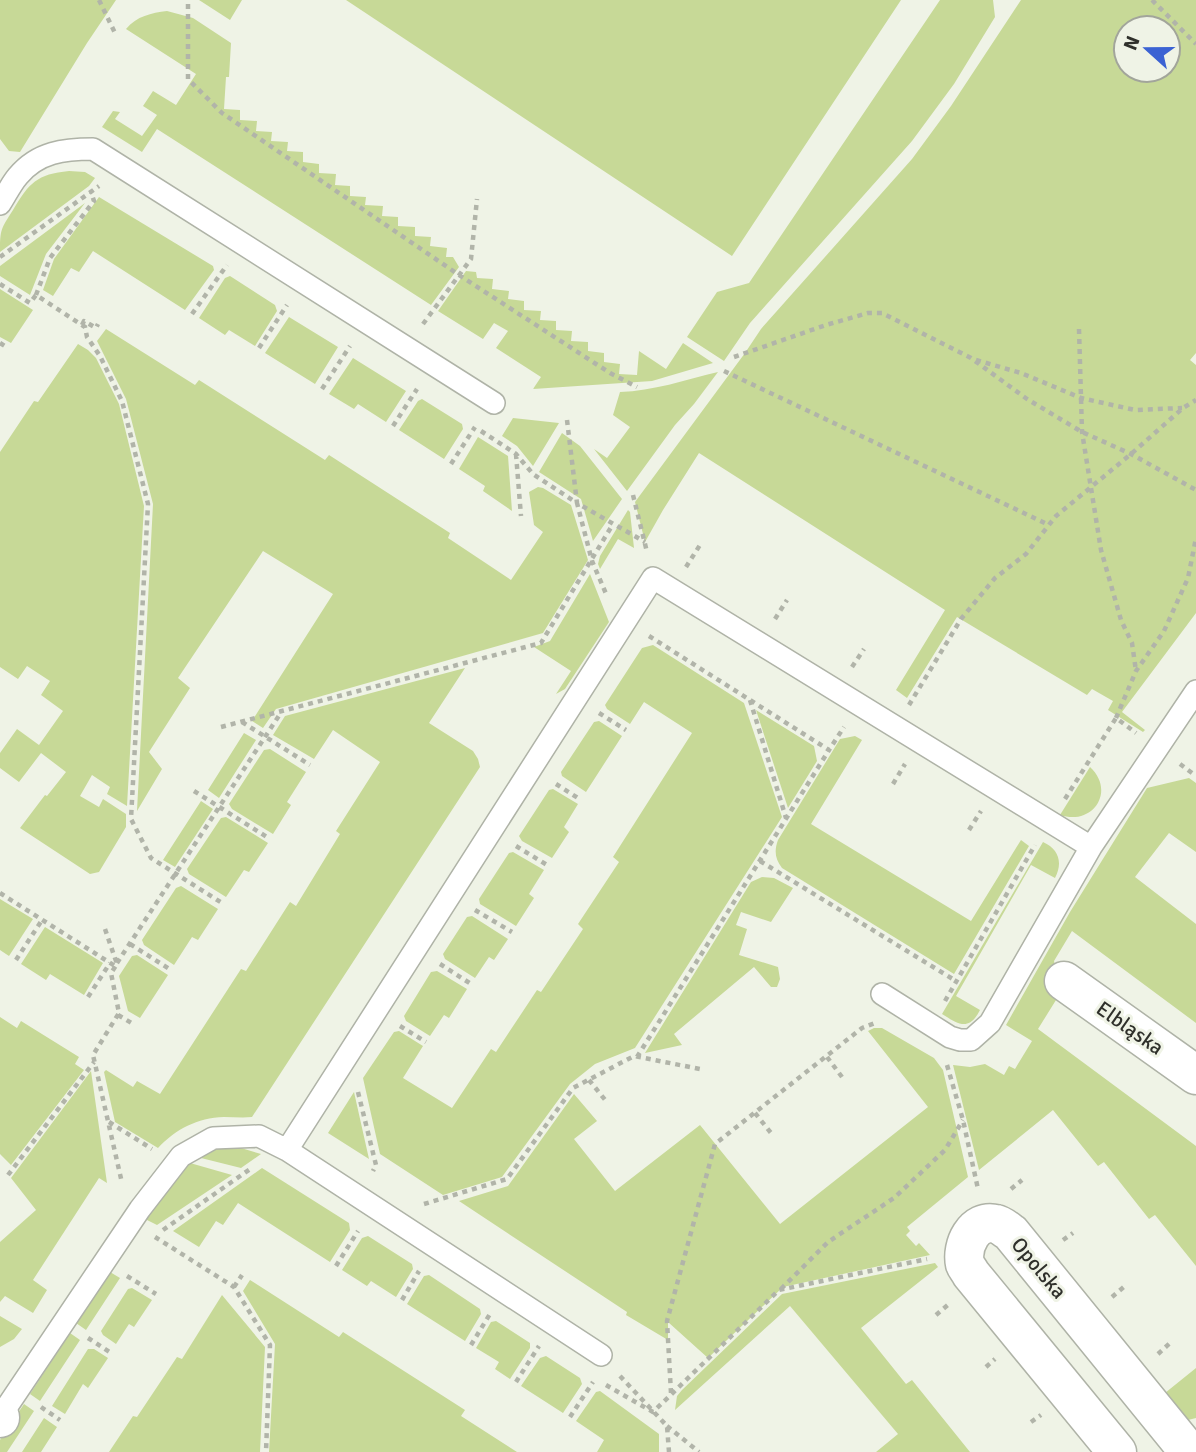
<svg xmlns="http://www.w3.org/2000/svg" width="1196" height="1452" font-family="Signika,sans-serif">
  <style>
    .green { fill: #c7d997; fill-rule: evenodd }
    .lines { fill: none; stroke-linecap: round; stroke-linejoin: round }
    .lane-casing { stroke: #afb3a7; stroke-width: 24 }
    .street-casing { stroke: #afb3a7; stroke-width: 41 }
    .path { stroke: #b1b4a9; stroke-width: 4.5; stroke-dasharray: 5 5; stroke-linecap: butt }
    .lane { stroke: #fff; stroke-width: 21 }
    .street { stroke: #fff; stroke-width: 38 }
    .labels { text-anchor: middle; stroke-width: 6; stroke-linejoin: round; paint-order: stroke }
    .street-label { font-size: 21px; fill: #2f302b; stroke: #eff3e6 }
  </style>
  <rect width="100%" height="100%" fill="#eff3e6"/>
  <path class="green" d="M 0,0 L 116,0 L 87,43 L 20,152 L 9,151 L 0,139 Z
    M 199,0 L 242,0 L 230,20 Z
    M 346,0 L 901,0 L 732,256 Z
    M 940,0 L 993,0 L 995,17 L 954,84 L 912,141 L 750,323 L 724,361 L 687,337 L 717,292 L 749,283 Z
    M 1021,0 L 1196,0 L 1196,353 L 1190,360 L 1196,365 L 1196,613 L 1122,712 L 1145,730 L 1143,732 L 1108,710 L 1113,701 L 1092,689 L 1087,695 L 957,617 L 907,698 L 896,690 L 945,610 L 699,453 L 663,510 L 645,542 L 635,502 L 745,353 L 761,329 L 912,159 L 951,106 ZM 1126,28 L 1168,28 L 1168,70 L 1126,70 Z
    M 167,11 L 193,18 L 231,43 L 229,77 L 226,77 L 224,109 L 240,110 L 240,120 L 257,121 L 256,131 L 272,132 L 271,141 L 288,142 L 287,151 L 303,152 L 303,162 L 319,164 L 319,173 L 336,174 L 335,185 L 350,186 L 350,196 L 366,197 L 365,205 L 383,206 L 382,216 L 398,217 L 398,226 L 415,227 L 415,236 L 431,237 L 430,246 L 447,248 L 446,257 L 453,257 L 459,267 L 431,305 L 157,129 L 142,152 L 102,127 L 113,111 L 120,112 L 115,119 L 142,136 L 157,115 L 143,106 L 153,91 L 176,105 L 196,74 L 126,29 C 137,16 151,13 167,11 Z
    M 69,171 L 85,172 L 95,178 L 89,186 L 0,252 C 0,229 1,229 13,210 C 29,183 37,174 69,171 Z
    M 99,197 L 213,266 L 214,270 L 185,310 L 93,251 L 79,272 L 71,268 L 53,296 L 43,290 L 54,259 Z
    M 85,203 L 46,254 L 30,295 L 0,276 L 0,266 Z
    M 466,271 L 476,272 L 477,278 L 493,279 L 492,289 L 509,291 L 508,299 L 524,301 L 524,310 L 541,311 L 540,320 L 556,321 L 556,330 L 572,331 L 571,341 L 588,342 L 588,351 L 604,353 L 604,362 L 620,364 L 619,374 L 637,375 L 639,351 L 666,369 L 683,343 L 713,363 L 652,381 L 533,389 L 541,377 L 496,348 L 508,331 L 494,323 L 483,339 L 438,311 Z
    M 230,276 L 275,305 L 277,311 L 255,346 L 229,330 L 225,335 L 199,318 L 225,278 Z
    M 0,289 L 33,310 L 11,343 L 0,337 Z
    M 289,317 L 338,347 L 315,384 L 265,353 Z
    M 106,329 L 195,385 L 199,380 L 325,460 L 329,455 L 450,533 L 448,538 L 511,580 L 543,532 L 534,525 L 529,492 L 538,487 L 543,488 L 571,505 L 588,560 L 543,633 L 276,709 L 263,728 L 252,721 L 333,594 L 263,551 L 178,678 L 190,688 L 149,752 L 162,769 L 137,811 L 153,504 L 126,399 L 97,341 Z
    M 78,344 L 88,350 L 96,358 L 119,404 L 144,506 L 127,806 L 107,794 L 110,787 L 92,775 L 80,796 L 99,807 L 103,799 L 126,814 L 126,827 L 99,872 L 90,874 L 20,828 L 45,795 L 47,796 L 66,772 L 41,753 L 19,782 L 0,768 L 0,753 L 17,729 L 39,745 L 63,711 L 41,695 L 50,681 L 27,666 L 18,679 L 0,667 L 0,452 L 34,401 L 38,402 Z
    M 353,358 L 406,391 L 386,422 L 358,404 L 354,409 L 329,394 Z
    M 718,372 L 694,404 L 675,425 L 627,491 L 594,449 L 607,458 L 630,427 L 613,415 L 620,392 C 653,391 685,380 718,372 Z
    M 422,399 L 462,424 L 463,429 L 444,459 L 399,430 L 418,401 Z
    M 513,418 L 559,423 L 533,466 L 517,446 L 502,436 Z
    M 562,433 L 580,446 L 622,499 L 593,541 L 581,499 L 539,472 Z
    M 478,437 L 508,456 L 512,511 L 483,491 L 485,486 L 459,469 Z
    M 628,510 L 630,512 L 634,548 L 618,539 L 600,569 L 598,564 L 600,556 Z
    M 590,574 L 609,622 L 565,689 L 556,694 L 571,671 L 534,647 L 550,641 Z
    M 653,645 L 744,703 L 782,817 L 635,1048 L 595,1064 L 570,1084 L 502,1177 L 443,1195 L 380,1154 L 363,1078 L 394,1032 L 399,1031 L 423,1046 L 403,1078 L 452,1108 L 491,1049 L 496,1052 L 537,990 L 541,992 L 583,929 L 578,924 L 619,862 L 613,857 L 692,733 L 644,702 L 630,724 L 607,709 L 605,705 L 642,648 Z
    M 465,668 L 429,723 L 473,751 L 478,759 L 480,767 L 252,1117 C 243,1118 233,1117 224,1117 C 197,1118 176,1129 158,1148 L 115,1122 L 104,1072 L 106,1070 L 133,1087 L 137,1081 L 160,1094 L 241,969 L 246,971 L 290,902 L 296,906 L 340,834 L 336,831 L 380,762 L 333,730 L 314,759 L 273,735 L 285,716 Z
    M 756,710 L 814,746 L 817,761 L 788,808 Z
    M 599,721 L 622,736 L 586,792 L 562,776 L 561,772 L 594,722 Z
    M 244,733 L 256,740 L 219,798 L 208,790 Z
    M 855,736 L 862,740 L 811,824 L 971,921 L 1021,840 L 1029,846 L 954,974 L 782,868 C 775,859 774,851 778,840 L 840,739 Z
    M 270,749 L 306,772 L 287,802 L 291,805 L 273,834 L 232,809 L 229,804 L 264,750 Z
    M 1090,767 C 1116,791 1093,826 1060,815 Z
    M 1189,778 L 1196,783 L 1196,852 L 1169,833 L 1135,877 L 1196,924 L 1196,1023 L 1072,931 L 1054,961 L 1061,992 L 1038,1029 L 1196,1146 L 1196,1266 L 1155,1215 L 1149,1219 L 1104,1162 L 1098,1166 L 1053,1110 L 979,1170 L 953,1065 L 970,1067 L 985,1064 L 1004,1075 L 1009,1066 L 1015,1069 L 1032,1041 L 1006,1025 L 1070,912 L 1147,788 Z
    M 553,789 L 578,804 L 564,827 L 569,832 L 552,858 L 522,841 L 519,836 L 549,790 Z
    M 201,801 L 213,809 L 175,867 L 163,860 Z
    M 226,817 L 268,843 L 249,872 L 244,870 L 226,897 L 189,874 L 187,869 L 221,818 Z
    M 1043,842 C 1059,849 1063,863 1055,878 L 1031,865 L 956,996 L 980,1010 C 969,1032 958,1024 942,1014 Z
    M 513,852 L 544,870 L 529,894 L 534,898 L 516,926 L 480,904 L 479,899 L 509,853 Z
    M 762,877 L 774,878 L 793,888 L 771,922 L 741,912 L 736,925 L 747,929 L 739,955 L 778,967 L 780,979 L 777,987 L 771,987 L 754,967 L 674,1034 L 682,1045 L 645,1053 L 751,882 Z
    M 181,886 L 218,909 L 198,940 L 192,937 L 174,965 L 144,945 L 142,940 L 176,888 Z
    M 0,899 L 33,919 L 9,956 L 0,950 Z
    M 472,916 L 508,939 L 494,960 L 489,957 L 475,978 L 445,959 L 443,954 L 467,917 Z
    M 45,927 L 103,963 L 84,995 L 50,974 L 46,980 L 21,964 Z
    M 137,955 L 168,975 L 140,1018 L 128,1011 L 119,976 L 132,956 Z
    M 437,971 L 467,989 L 449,1018 L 444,1015 L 430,1036 L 406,1021 L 404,1016 L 431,972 Z
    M 0,1017 L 17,1028 L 21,1021 L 79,1057 L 75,1064 L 84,1070 L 11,1165 L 0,1154 Z
    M 874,1028 L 882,1028 L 934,1058 L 943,1070 L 968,1177 L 907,1227 L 910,1231 L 906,1235 L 916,1246 L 919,1243 L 930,1255 L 783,1287 L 708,1358 L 668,1322 L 668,1340 L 626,1315 L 627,1312 L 459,1201 L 508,1186 L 574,1094 L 597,1121 L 574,1139 L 615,1191 L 700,1125 L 780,1224 L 928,1107 L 868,1031 Z
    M 91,1071 L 107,1183 L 99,1178 L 33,1280 L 47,1290 L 33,1313 L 5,1296 L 0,1302 L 0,1242 L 36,1210 L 11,1178 Z
    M 354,1092 L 369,1159 L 328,1133 Z
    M 224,1148 L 241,1148 L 261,1154 L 241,1168 L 197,1157 L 209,1151 Z
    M 190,1163 L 232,1175 L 157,1225 L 143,1218 L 181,1171 Z
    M 262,1168 L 349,1223 L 350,1230 L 330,1262 L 238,1203 L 223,1225 L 216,1221 L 199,1247 L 173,1231 Z
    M 368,1236 L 412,1264 L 413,1269 L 396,1297 L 371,1281 L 367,1286 L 342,1270 L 362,1238 Z
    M 935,1263 L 938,1267 L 861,1328 L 906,1384 L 912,1380 L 970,1452 L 876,1452 L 898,1434 L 790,1306 L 675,1410 L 677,1396 L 682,1390 L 782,1294 Z
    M 110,1272 L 120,1278 L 86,1330 L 76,1323 Z
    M 429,1275 L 480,1309 L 481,1314 L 465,1341 L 407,1304 L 424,1276 Z
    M 250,1280 L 339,1337 L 343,1332 L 465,1410 L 461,1416 L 517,1452 L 269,1452 L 275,1344 L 243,1291 Z
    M 132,1288 L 152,1300 L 134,1327 L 129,1324 L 116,1344 L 103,1335 L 101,1331 L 128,1289 Z
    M 222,1295 L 265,1347 L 260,1452 L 109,1452 L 133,1416 L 137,1417 L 177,1357 L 182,1359 Z
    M 0,1316 L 22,1329 L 14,1339 L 0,1347 Z
    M 496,1321 L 530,1343 L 530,1348 L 510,1379 L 495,1369 L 499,1362 L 476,1348 L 491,1322 Z
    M 70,1333 L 80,1340 L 40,1401 L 30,1394 Z
    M 88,1349 L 94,1349 L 108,1358 L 88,1388 L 83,1384 L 65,1414 L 52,1406 Z
    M 546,1356 L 580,1378 L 582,1384 L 563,1413 L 521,1386 L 540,1358 Z
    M 1196,1368 L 1196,1418 L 1188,1420 L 1179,1418 L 1165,1393 Z
    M 600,1391 L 659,1434 L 659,1452 L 597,1452 L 604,1440 L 576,1421 L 596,1392 Z
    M 24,1404 L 34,1411 L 7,1452 L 0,1452 L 0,1440 Z
    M 44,1418 L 57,1427 L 41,1452 L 22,1452 Z"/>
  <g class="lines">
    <g class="lane-casing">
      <path id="lane" d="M 0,204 C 6,195 11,184 18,176 C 38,152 64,149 93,149 L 494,403
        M 882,994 L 950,1037 L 960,1040 L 971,1040 L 990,1023 L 1091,847 L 1196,691
        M 287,1150 L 601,1355
        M 0,1417 L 140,1209 L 181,1156 L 213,1138 L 259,1136 L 287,1150 L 653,578 L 1091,847"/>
    </g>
    <g class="street-casing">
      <path id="street" d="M 1064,981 L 1196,1075
        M 0,1417 L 0,1418
        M 1117,1452 L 971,1274 C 969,1270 966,1267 965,1264 C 961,1246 974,1218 996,1224 C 1001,1225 1007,1230 1011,1233 L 1189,1452"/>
    </g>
    <path class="path" d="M 99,0 L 115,33
      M 1152,0 L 1196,44
      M 188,4 L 188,79 L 222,113 L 462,277 L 610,373 L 637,387
      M 0,257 L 99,186
      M 0,284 L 30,303 L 36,295 L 85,327 L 87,337 L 100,356 L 122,401 L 148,504 L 131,819 L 151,858 L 222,903
      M 36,295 L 50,258 L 94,201 L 91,192
      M 192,314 L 227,265
      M 423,324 L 471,259 L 477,199
      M 82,325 L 84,321 L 96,328 L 98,324
      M 1079,329 L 1082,432 L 1101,550 L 1121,620 L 1132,643 L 1136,671
      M 0,343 L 8,348
      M 259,348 L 287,305
      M 734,357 L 826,325 L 868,313 L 882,313 L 971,358 L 1027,399 L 1082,432 L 1131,454 L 1196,490
      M 976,360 L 1021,373 L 1081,398 L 1135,410 L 1182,408
      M 724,371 L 1049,525
      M 322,389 L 350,346
      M 567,420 L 577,503 L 645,542
      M 393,426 L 417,389
      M 481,431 L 516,454 L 533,474 L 577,503 L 592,561 L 607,596
      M 516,454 L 521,516
      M 451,464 L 475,427
      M 633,495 L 647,552
      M 686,567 L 700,545
      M 775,619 L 787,600
      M 649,636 L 829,750 L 844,727
      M 852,667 L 864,649
      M 750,700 L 786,818
      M 909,705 L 961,619 L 995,578 L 1026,554 L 1056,516 L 1131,454 L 1183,408 L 1196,400
      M 599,713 L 626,730
      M 1116,718 L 1136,671 L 1164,631 L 1188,578 L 1196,538
      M 242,722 L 310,765
      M 221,727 L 541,643 L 613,524
      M 1180,764 L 1196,776
      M 556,784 L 581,800
      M 893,784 L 905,764
      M 194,791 L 270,839
      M 1065,799 L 1116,718 L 1136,733
      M 969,830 L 981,811
      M 516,846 L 547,865
      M 760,861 L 956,981
      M 0,893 L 115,966
      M 475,910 L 512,932
      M 105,929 L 117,964 L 111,973 L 119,1013 L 93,1055 L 122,1183
      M 130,944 L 171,970
      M 16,960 L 42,920
      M 117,963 L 282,711
      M 440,964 L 471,984
      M 88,997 L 110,963
      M 945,1001 L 1035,845
      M 118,1015 L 135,1025
      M 400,1026 L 426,1042
      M 637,1057 L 829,750
      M 827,1057 L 842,1077
      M 947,1065 L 963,1120 L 978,1189
      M 589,1080 L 606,1101
      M 358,1092 L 376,1165 L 373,1171
      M 755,1113 L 771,1133
      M 109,1122 L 152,1149
      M 8,1175 L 94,1062
      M 1011,1189 L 1022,1180
      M 424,1204 L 507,1179 L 573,1088 L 634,1056 L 700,1069
      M 163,1230 L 253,1167
      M 155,1237 L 234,1287 L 270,1345 L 266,1452
      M 1063,1240 L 1073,1233
      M 336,1266 L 358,1231
      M 127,1276 L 156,1294
      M 234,1287 L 242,1275
      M 781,1289 L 828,1242 L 894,1198 L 945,1150 L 963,1120
      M 1112,1297 L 1125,1286
      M 402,1300 L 419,1271
      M 936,1315 L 949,1304
      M 88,1338 L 111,1353
      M 471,1345 L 490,1314
      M 1158,1354 L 1170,1343
      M 986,1367 L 995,1359
      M 620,1376 L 667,1426 L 669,1452
      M 516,1382 L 539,1346
      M 606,1385 L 653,1412 L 779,1290 L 927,1259
      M 671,1393 L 667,1321 L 715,1144 L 862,1028 L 875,1023
      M 41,1407 L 60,1420
      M 570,1417 L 593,1382
      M 1031,1422 L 1041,1415
      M 667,1426 L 699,1452"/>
    <use href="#lane" class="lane"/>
    <use href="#street" class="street"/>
  </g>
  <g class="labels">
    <g class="street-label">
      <text transform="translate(1130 1028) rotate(35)" y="7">Elbląska</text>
      <text transform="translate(1039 1268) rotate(50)" y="7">Opolska</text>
    </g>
  </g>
  <g transform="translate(1147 49) rotate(291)"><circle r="33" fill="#eff3e6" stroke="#a2a59b" stroke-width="2"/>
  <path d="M0-5L12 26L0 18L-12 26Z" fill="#3b62d3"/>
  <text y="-10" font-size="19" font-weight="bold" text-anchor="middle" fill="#2f302b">N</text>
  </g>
</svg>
